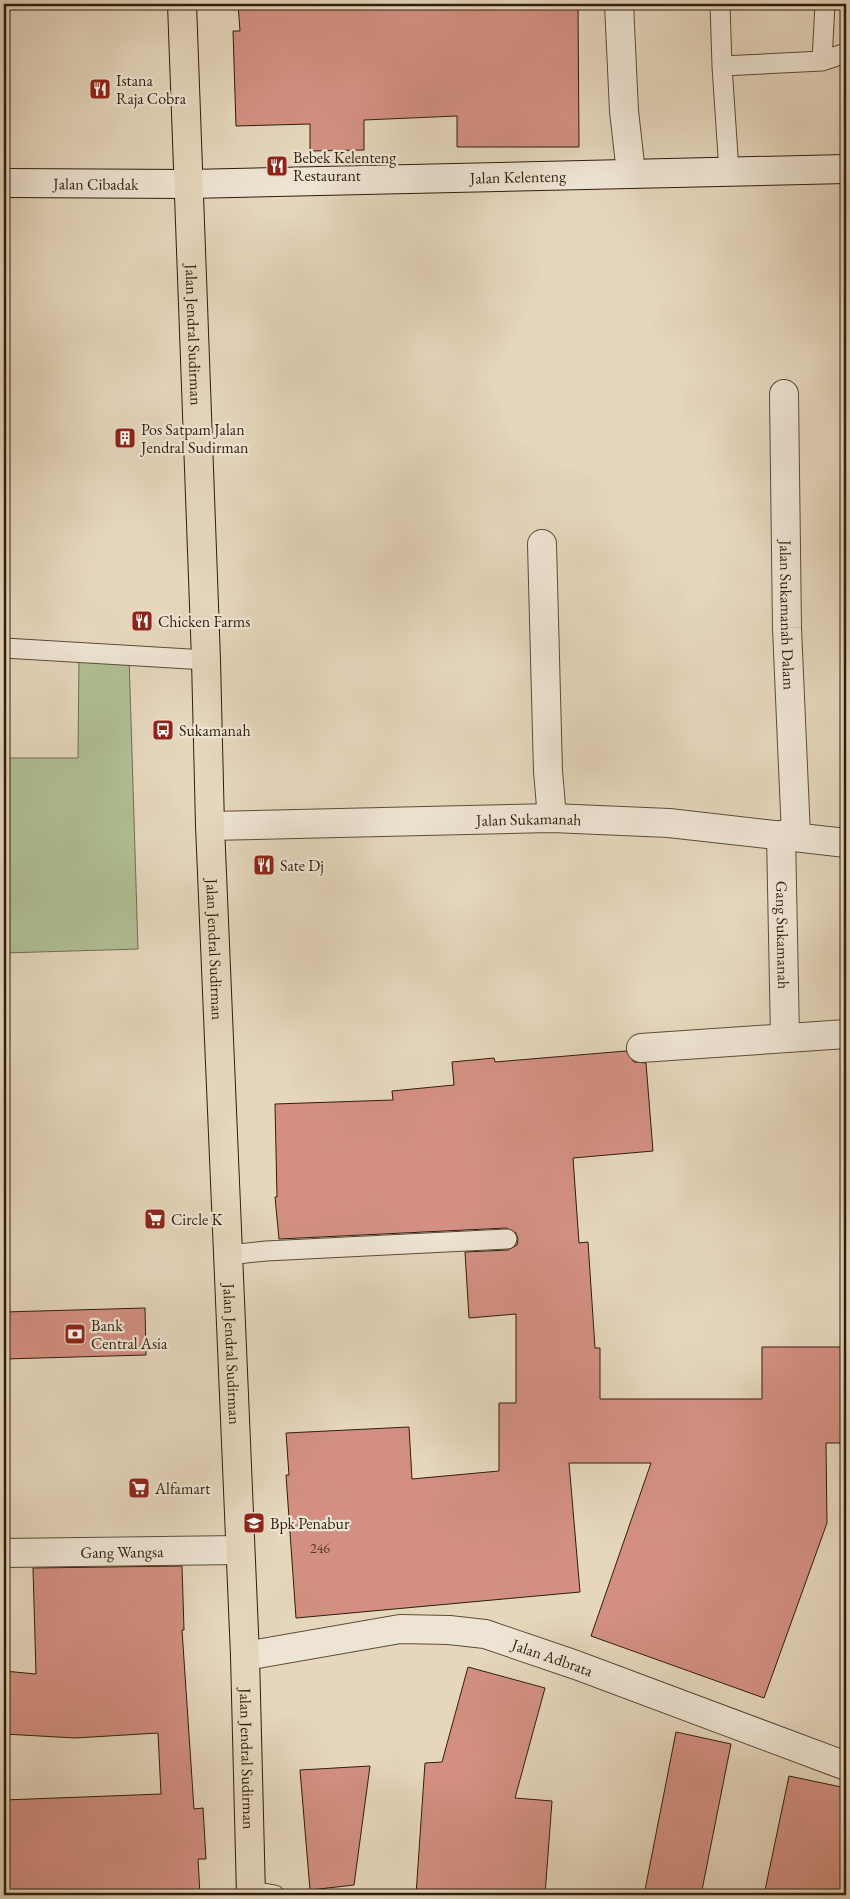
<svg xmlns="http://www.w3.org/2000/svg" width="850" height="1899" font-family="'EB Garamond',serif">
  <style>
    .green { fill: #b0bf94; stroke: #706e50 }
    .building { fill: #d39082; stroke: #2f1e0c }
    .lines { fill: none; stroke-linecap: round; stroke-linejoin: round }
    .lane-casing { stroke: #5c4c38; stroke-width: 21 }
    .street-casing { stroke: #5c4c38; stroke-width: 30 }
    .secondary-casing { stroke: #2f1e0c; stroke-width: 30 }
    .primary-casing { stroke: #2f1e0c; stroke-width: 30 }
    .lane { stroke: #eee4d3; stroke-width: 19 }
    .street { stroke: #eee4d3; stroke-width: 28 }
    .secondary { stroke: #eee4d3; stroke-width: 28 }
    .primary { stroke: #e5d6bc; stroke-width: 28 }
    .labels { text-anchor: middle; stroke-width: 4.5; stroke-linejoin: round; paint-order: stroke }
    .number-label { font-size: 14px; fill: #583a2a }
    .poi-label { font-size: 16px; fill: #2f1e0c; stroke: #eee4d3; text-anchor: start }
    .street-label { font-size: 16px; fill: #2f1e0c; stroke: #eee4d3 }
  </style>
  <rect width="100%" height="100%" fill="#e5d6bc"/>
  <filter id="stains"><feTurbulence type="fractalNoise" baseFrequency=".004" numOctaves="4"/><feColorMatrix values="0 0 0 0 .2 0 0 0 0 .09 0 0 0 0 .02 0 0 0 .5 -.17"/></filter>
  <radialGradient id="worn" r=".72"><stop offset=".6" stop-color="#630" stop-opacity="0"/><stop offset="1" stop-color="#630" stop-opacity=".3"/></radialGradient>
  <path class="green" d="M 79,654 L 129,656 L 138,949 L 4,953 L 4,758 L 78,758 Z"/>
  <path class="building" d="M 238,4 L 578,4 L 579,147 L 457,147 L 457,116 L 364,120 L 364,150 L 310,151 L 310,124 L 236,126 L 233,31 L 240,31 Z
    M 626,1051 L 634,1062 L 646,1063 L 653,1151 L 573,1158 L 579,1243 L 588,1242 L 595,1348 L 600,1348 L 600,1399 L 762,1399 L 762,1347 L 846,1347 L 846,1443 L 826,1443 L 827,1523 L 764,1698 L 591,1636 L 651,1463 L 569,1463 L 580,1592 L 296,1618 L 286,1475 L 289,1475 L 286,1433 L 409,1427 L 412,1479 L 499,1471 L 499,1403 L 516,1403 L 516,1314 L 469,1318 L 465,1252 L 508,1250 L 517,1245 L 518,1239 L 516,1233 L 506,1228 L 279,1239 L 275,1197 L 277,1197 L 275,1104 L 393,1100 L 392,1091 L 454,1085 L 452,1062 L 494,1058 L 495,1062 Z
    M 145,1308 L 146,1355 L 4,1359 L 4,1312 Z
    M 182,1566 L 184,1630 L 182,1630 L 194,1809 L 203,1808 L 206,1859 L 198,1859 L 200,1895 L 4,1895 L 4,1800 L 161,1794 L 158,1733 L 75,1738 L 4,1734 L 4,1671 L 36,1674 L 33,1568 Z
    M 468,1667 L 545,1688 L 515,1798 L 552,1801 L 545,1895 L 416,1895 L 425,1763 L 442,1762 Z
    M 676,1732 L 731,1744 L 701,1895 L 644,1895 Z
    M 370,1766 L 354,1885 L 310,1890 L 300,1770 Z
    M 789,1776 L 846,1788 L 846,1895 L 764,1895 Z"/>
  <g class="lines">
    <g class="lane-casing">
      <path id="lane" d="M 720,4 L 722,66 L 822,61 L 846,53
        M 822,61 L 825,4
        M 722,66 L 729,171
        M 4,648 L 206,660
        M 228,1255 L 266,1251 L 507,1239
        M 251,1891 L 275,1895"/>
    </g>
    <g class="street-casing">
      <g id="street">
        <path d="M 619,4 L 624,111 L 631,173"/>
        <path id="s1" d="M 784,394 L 787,628 L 796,836"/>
        <path d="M 542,544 L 548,771 L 552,818"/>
        <path id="s2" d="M 210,826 L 552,818 L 669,823 L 846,843"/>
        <path id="s3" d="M 781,835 L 785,1036"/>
        <path d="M 641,1048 L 846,1034"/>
        <path id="s4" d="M 4,1553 L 239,1550"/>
        <path id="s5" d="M 245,1656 L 400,1629 L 449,1630 L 485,1634 L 576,1665 L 846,1766"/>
      </g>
    </g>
    <g class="secondary-casing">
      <g id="secondary">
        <path id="s6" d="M 4,183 L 189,184 L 846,169"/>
      </g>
    </g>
    <g class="primary-casing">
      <g id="primary">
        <path id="s7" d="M 182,4 L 206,660 L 210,826 L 245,1656 L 251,1895"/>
      </g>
    </g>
    <use href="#lane" class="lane"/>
    <use href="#street" class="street"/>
    <use href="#secondary" class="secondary"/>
    <use href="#primary" class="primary"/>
  </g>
  <defs>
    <g id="restaurant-square" transform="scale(1.125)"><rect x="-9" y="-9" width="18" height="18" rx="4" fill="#8f2418" stroke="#eee4d3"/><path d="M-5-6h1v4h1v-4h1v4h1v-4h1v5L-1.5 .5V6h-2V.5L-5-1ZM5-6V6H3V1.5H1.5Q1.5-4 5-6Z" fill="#fff"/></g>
    <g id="building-square" transform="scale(1.125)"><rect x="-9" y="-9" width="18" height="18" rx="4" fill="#8f2418" stroke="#eee4d3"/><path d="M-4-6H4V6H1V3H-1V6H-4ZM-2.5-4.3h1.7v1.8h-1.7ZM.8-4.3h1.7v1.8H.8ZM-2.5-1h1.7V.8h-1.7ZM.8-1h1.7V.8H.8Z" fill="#fff"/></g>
    <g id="bus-square" transform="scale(1.125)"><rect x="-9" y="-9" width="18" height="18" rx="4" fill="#8f2418" stroke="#eee4d3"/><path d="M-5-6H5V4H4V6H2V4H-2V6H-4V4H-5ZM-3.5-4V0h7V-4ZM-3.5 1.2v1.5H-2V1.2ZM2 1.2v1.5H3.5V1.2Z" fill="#fff"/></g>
    <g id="supermarket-square" transform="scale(1.125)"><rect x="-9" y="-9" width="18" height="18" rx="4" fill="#8f2418" stroke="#eee4d3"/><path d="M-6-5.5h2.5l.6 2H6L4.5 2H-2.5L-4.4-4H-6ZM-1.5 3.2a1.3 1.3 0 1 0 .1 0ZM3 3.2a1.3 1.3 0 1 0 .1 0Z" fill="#fff"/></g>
    <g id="bank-square" transform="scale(1.125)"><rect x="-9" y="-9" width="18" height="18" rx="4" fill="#8f2418" stroke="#eee4d3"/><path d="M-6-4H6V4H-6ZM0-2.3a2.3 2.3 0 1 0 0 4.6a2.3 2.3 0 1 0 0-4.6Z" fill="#fff"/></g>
    <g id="school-square" transform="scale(1.125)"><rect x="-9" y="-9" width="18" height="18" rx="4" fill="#8f2418" stroke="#eee4d3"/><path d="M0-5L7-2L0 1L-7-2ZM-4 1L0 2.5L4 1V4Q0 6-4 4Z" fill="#fff"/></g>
  </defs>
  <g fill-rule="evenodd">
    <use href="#restaurant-square" x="100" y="89"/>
    <use href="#restaurant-square" x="277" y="166"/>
    <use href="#building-square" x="125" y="438"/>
    <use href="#restaurant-square" x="142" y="621"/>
    <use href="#bus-square" x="163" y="730"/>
    <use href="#restaurant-square" x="264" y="865"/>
    <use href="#supermarket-square" x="155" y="1219"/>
    <use href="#bank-square" x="75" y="1334"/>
    <use href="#supermarket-square" x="139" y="1488"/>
    <use href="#school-square" x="254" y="1523"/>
  </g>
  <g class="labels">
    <g class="number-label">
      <text x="320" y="1553">246</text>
    </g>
    <g class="poi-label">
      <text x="116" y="86">Istana<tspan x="116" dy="18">Raja Cobra</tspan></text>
      <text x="293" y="163">Bebek Kelenteng<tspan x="293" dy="18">Restaurant</tspan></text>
      <text x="141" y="435">Pos Satpam Jalan<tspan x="141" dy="18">Jendral Sudirman</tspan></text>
      <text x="158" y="627">Chicken Farms</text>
      <text x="179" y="736">Sukamanah</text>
      <text x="280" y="871">Sate Dj</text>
      <text x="171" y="1225">Circle K</text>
      <text x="91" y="1331">Bank<tspan x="91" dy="18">Central Asia</tspan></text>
      <text x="155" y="1494">Alfamart</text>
      <text x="270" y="1529">Bpk Penabur</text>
    </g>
    <g class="street-label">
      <text dy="6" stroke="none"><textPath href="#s6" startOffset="514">Jalan Kelenteng</textPath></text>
      <text dy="6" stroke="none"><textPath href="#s6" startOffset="92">Jalan Cibadak</textPath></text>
      <text dy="6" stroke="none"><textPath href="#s7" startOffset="331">Jalan Jendral Sudirman</textPath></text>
      <text dy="6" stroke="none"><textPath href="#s1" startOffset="221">Jalan Sukamanah Dalam</textPath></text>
      <text dy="6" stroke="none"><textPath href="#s2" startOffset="319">Jalan Sukamanah</textPath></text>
      <text dy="6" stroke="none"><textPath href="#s3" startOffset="100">Gang Sukamanah</textPath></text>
      <text dy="6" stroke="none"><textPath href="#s7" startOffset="946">Jalan Jendral Sudirman</textPath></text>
      <text dy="6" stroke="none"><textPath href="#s7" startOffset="1351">Jalan Jendral Sudirman</textPath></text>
      <text dy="6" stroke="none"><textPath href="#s4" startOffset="118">Gang Wangsa</textPath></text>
      <text dy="6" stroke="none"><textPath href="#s5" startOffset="314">Jalan Adbrata</textPath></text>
      <text dy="6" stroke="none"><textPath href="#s7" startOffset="1756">Jalan Jendral Sudirman</textPath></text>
    </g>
  </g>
  <rect width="850" height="1899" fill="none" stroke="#e5d6bc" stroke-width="20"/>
  <rect x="5" y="5" width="840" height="1889" fill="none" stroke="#2f1e0c" stroke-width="2.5"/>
  <rect x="10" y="10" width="830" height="1879" fill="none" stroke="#2f1e0c"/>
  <rect width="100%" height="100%" filter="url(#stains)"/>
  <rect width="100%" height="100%" fill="url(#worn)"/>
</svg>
